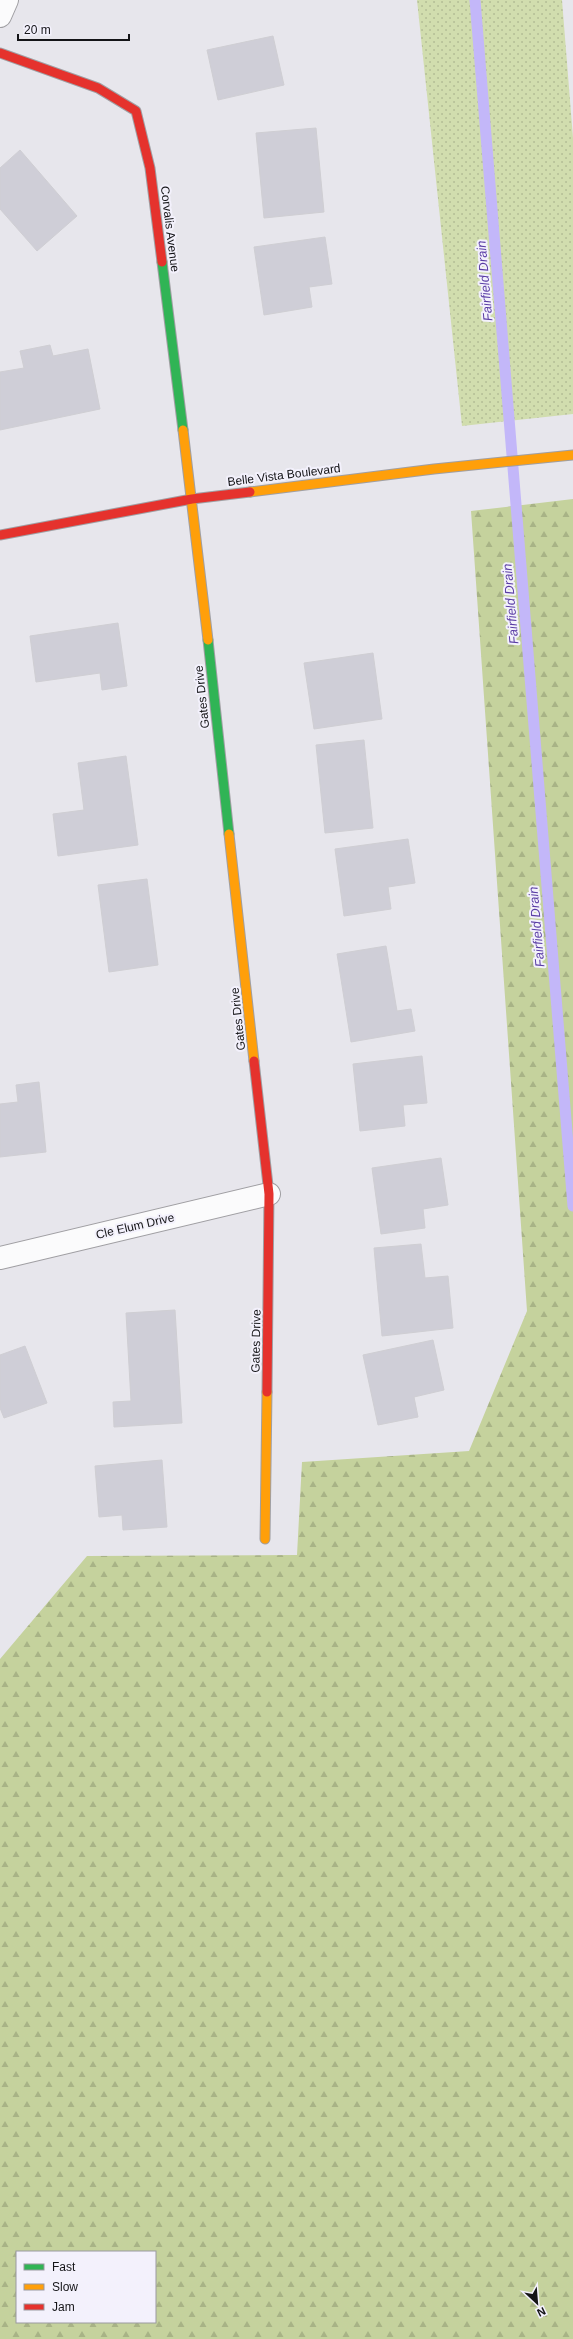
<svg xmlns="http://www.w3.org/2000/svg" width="573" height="2339" font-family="Arial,sans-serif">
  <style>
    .grass { fill: url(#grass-dots) }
    .forest { fill: url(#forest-firs); fill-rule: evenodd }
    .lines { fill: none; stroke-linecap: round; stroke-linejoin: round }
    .stream { stroke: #c3b7f9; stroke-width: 11 }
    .building { fill: #cfced7; stroke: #cfced3 }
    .street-casing { stroke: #a09fa3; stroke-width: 24 }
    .fast-casing { stroke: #a09fa3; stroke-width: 11 }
    .slow-casing { stroke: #a09fa3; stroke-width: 11 }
    .jam-casing { stroke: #a09fa3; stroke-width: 11 }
    .street { stroke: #fbfbfc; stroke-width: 22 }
    .fast { stroke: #30b455; stroke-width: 9 }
    .slow { stroke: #ff9f0a; stroke-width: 9 }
    .jam { stroke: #e5322d; stroke-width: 9 }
    .labels { text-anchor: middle; stroke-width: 4; stroke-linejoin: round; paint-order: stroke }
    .street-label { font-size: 12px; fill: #141417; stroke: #f3f1fc }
    .water-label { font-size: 13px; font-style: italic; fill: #593ca4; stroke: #f3f1fc }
  </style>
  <defs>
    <pattern id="grass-dots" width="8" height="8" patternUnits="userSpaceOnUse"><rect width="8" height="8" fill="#d1ddae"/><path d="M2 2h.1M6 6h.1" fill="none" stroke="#b3bd95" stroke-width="1.8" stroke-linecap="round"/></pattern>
    <pattern id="forest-firs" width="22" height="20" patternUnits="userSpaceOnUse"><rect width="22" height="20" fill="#c5d29d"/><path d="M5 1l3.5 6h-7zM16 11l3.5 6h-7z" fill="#a8b386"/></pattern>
  </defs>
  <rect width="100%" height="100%" fill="#e7e6ec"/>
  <path class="grass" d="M 417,0 L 562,0 L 573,138 L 573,414 L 462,426 Z"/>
  <path class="forest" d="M 573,499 L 573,2339 L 0,2339 L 0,1659 L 87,1556 L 297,1555 L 302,1462 L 469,1451 L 527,1311 L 471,511 ZM 17,2252 L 155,2252 L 155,2322 L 17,2322 Z"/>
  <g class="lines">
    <path class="stream" d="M 475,0 L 573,1206"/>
  </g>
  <path class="building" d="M 273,36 L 284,85 L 218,100 L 207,50 Z
    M 316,128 L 324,212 L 264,218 L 256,133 Z
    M 20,150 L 77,216 L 37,251 L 0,209 L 0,168 Z
    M 325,237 L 332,284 L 309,287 L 312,307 L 264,315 L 254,247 Z
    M 50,345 L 53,356 L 88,349 L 100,409 L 0,430 L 0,372 L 24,368 L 20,351 Z
    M 118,623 L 127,686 L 102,690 L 100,673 L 36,682 L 30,636 Z
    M 373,653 L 382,719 L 314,729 L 304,663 Z
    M 364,740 L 373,828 L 325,833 L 316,745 Z
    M 126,756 L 138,845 L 58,856 L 53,814 L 84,810 L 78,763 Z
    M 408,839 L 415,883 L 388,887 L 391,909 L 344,916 L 335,849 Z
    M 147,879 L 158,965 L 109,972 L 98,885 Z
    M 386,946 L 397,1011 L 411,1009 L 415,1031 L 351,1042 L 337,954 Z
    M 422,1056 L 427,1103 L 403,1105 L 405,1126 L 360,1131 L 353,1064 Z
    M 39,1082 L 46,1152 L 0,1157 L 0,1104 L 18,1102 L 16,1085 Z
    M 441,1158 L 448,1205 L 423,1209 L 425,1228 L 381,1234 L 372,1168 Z
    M 421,1244 L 425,1278 L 448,1276 L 453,1328 L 382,1336 L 374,1248 Z
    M 175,1310 L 182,1423 L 114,1427 L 113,1402 L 131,1401 L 126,1313 Z
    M 433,1340 L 444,1390 L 414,1397 L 418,1417 L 378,1425 L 363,1355 Z
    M 25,1346 L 47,1403 L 4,1418 L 0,1408 L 0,1355 Z
    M 162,1460 L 167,1527 L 123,1530 L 122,1515 L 99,1517 L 95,1466 Z"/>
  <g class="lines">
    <g class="street-casing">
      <path id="street" d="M 0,16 L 7,0
        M 0,1258 L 269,1194"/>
    </g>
    <g class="fast-casing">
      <path id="fast" d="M 162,262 L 183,430
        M 208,640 L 229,834"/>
    </g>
    <g class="slow-casing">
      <path id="slow" d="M 183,430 L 208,640
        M 250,492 L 434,469 L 573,455
        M 229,834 L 254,1061
        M 265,1539 L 267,1392"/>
    </g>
    <g class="jam-casing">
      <path id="jam" d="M 0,53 L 98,88 L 136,111 L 150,168 L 162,262
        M 0,535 L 192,499 L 250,492
        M 254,1061 L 269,1194 L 267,1392"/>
    </g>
    <use href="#street" class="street"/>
    <use href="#fast" class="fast"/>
    <use href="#slow" class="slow"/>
    <use href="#jam" class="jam"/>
  </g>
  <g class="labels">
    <g class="street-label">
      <text transform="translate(170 229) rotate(83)" y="4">Corvalis Avenue</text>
      <text transform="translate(284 475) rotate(-7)" y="4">Belle Vista Boulevard</text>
      <text transform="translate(202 697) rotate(-96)" y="4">Gates Drive</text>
      <text transform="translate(238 1019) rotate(-96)" y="4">Gates Drive</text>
      <text transform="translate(135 1226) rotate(-13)" y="4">Cle Elum Drive</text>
      <text transform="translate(256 1341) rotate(-89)" y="4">Gates Drive</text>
    </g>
    <g class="water-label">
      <text transform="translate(484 281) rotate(-95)" y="5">Fairfield Drain</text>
      <text transform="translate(510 604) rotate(-95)" y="5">Fairfield Drain</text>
      <text transform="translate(536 927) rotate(-95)" y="5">Fairfield Drain</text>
    </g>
  </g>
  <rect x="16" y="2251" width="140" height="72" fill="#f3f1fc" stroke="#9a99a0"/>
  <rect x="24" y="2264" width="20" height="6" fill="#30b455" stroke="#9a99a0"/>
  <text x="52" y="2271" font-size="12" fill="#141417">Fast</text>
  <rect x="24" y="2284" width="20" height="6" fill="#ff9f0a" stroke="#9a99a0"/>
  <text x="52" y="2291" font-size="12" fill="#141417">Slow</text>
  <rect x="24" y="2304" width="20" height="6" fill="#e5322d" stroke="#9a99a0"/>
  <text x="52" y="2311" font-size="12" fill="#141417">Jam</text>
  <g transform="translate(537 2303) rotate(154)" stroke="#f3f1fc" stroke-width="3" paint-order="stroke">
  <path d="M0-3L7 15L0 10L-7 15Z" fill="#141417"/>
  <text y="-6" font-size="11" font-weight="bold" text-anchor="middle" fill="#141417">N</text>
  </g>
  <path d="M18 34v6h111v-6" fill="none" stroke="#141417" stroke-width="2"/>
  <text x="24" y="34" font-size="12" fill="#141417" stroke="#f3f1fc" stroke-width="3" paint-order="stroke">20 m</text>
</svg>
